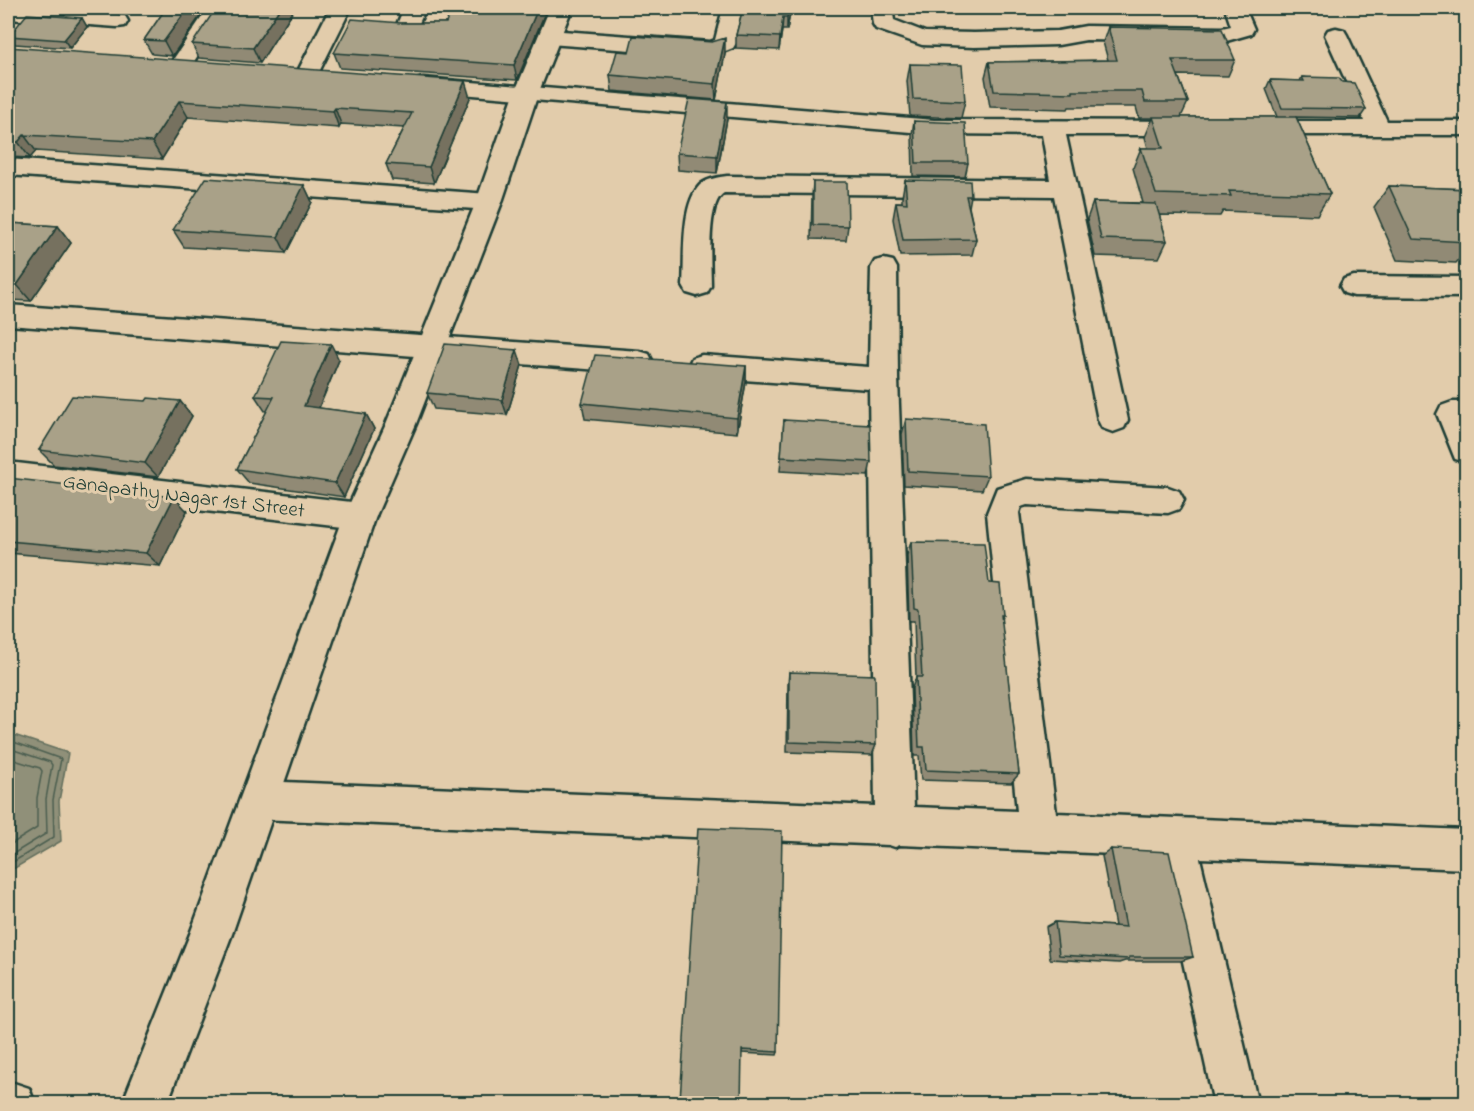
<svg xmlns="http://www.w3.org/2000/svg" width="1474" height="1111" font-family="'Indie Flower',sans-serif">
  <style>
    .water { fill: #909079; stroke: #636f5d; stroke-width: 1.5 }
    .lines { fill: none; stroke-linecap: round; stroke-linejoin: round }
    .shore { stroke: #4c5e50; stroke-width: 1.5 }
    .minor-casing { stroke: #1f3d34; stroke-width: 5 }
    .tertiary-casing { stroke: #1f3d34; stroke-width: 5 }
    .minor { fill: #e2ccab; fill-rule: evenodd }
    .tertiary { fill: #e2ccab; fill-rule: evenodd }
    .wall { fill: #918a75; stroke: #1f3d34; stroke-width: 1.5 }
    .shaded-wall { fill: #76715f; stroke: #1f3d34; stroke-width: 1.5 }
    .building { fill: #a9a188; stroke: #1f3d34; stroke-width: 1.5 }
    .labels { text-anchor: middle; stroke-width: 6; stroke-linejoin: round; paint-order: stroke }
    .street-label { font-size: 21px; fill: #1f3d34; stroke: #e2ccab }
  </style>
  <rect width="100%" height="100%" fill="#e2ccab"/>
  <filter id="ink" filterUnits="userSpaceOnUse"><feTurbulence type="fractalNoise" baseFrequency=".0167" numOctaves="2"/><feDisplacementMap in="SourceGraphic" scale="12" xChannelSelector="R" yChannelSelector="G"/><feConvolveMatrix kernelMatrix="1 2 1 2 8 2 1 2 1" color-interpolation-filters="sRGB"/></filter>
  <g filter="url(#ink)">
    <path class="water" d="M 8,733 L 68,753 L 59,801 L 61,841 L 8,872 Z"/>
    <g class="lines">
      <path class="shore" d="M 8,740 L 61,759 L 53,800 L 54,837 L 8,865
        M 8,748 L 50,762 L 52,765 L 46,799 L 47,833 L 8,857
        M 8,758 L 40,768 L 42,771 L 37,798 L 37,828 L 8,846"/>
      <g class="minor-casing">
        <path id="minor" d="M 8,8 L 117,15 L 125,16 L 128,21 L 125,26 L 117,27 L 8,19 Z
          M 208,8 L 229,8 L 187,72 L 179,74 L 171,72 L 168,67 Z
          M 330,8 L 351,8 L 315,80 L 307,82 L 299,80 L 296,75 Z
          M 404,8 L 426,8 L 414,34 L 406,36 L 398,34 L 395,29 Z
          M 723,8 L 744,8 L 736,43 L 733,48 L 713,56 L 549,44 L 541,42 L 538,37 L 541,32 L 549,30 L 710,42 L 715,40 Z
          M 871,8 L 892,8 L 894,20 L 925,32 L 974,33 L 1058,31 L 1086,26 L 1222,28 L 1231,26 L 1225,8 L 1245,8 L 1254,29 L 1251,34 L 1223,42 L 1086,40 L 1058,45 L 974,47 L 922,45 L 876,29 L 873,24 Z
          M 1336,28 L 1344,30 L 1347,35 L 1387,121 L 1466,121 L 1466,135 L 1255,135 L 1247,133 L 1243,128 L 1247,123 L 1255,121 L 1364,121 L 1325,35 L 1328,30 Z
          M 423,78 L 934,120 L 1195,121 L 1203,123 L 1207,128 L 1203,133 L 1195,135 L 1066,135 L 1128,420 L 1124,428 L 1113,432 L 1102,428 L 1098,420 L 1054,196 L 724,193 C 706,203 711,266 711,286 L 707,293 L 697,296 L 687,293 L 683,286 C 685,258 680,206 700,185 C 706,179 719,177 727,176 L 1050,180 L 1042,135 L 934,134 L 415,90 L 412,85 L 415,80 Z
          M 8,159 L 489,194 L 498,196 L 502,202 L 498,208 L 489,210 L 8,175 Z
          M 884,259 L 893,261 L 897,268 L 898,379 L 914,807 L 1017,811 L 987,513 L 997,488 L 1027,479 L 1168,487 L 1179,491 L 1184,500 L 1179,509 L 1168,513 L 1027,505 L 1021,507 L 1019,513 L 1056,813 L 1466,830 L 1466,869 L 1200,858 L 1258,1104 L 1214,1104 L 1160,856 L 900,845 L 895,847 L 889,845 L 259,819 L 245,813 L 240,800 L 245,787 L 259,781 L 875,806 L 869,389 L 702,377 L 692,374 L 688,366 L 692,358 L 702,355 L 869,367 L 871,268 L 875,261 Z
          M 1354,276 L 1466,277 L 1466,297 L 1354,296 L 1344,293 L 1340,286 L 1344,279 Z
          M 8,305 L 639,351 L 649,354 L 653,362 L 649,370 L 639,373 L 8,325 Z
          M 1452,402 L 1466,402 L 1466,462 L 1455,459 L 1437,414 L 1441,406 Z
          M 8,462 L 360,503 L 371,507 L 376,516 L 371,525 L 360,529 L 8,488 Z
          M 8,1081 L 29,1088 L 35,1104 L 8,1104 Z"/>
      </g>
      <g class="tertiary-casing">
        <path id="tertiary" d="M 550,8 L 572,8 L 538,94 L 502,202 L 416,424 L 376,516 L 232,934 L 167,1104 L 122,1104 L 190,934 L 344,516 L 386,424 L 476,202 L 514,94 Z"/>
      </g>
      <use href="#minor" class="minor"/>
      <use href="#tertiary" class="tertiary"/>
    </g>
    <path class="wall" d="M 166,8 L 206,8 L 172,56 L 152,54 L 144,40 Z
      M 547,8 L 517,80 L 340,68 L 334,53 L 401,23 L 446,23 Z
      M 743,8 L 791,8 L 787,30 L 782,30 L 779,50 L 736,48 L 736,35 Z
      M 922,8 L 972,8 L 971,10 Z
      M 293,11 L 260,63 L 199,58 L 192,44 Z
      M 82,18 L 87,27 L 70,48 L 15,44 L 9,36 Z
      M 1108,27 L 1235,60 L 1228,76 L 1178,75 L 1188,102 L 1181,117 L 1277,117 L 1266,89 L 1270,80 L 1300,81 L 1302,77 L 1342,82 L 1366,109 L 1360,118 L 1296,117 L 1330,194 L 1317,215 L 1223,211 L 1220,216 L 1159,215 L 1167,241 L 1159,258 L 1095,256 L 1087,219 L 1093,202 L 1143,203 L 1133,168 L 1141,148 L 1148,148 L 1145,137 L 1153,118 L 1139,118 L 1136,107 L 1069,107 L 1068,109 L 990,107 L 985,77 L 989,62 L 1108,60 L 1103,42 Z
      M 8,47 L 470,98 L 434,183 L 392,180 L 386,164 L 404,128 L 341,124 L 339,128 L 188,117 L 162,159 L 36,151 L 30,158 L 8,157 Z
      M 629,52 L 725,54 L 716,100 L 612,91 L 610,75 Z
      M 910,64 L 965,101 L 961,118 L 910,116 L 907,81 Z
      M 727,119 L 717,173 L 678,170 L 677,153 Z
      M 914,121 L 968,163 L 965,177 L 913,176 L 912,134 Z
      M 905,180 L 971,196 L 969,207 L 976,239 L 972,255 L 900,256 L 893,219 L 896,202 L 902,202 L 902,197 Z
      M 813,182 L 848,226 L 846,240 L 811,239 L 812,196 Z
      M 304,185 L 312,202 L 286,253 L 184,247 L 173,230 Z
      M 1389,186 L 1467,189 L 1467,255 L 1463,255 L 1456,263 L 1397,260 L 1374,207 Z
      M 8,223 L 58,226 L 71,243 L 31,301 L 8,300 Z
      M 339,360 L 319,408 L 366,414 L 374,429 L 344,497 L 249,483 L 237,469 L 267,411 L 265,411 L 255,396 Z
      M 522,365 L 507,415 L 434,409 L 427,393 Z
      M 746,366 L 746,382 L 737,433 L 585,419 L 582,403 Z
      M 146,401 L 180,401 L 192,416 L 158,477 L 54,465 L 39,450 Z
      M 906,419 L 988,476 L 982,490 L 904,485 L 902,434 Z
      M 784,420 L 871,462 L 868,476 L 780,471 Z
      M 8,478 L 187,511 L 160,566 L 8,553 Z
      M 911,542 L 989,583 L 1003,615 L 1001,619 L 1019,774 L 1011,783 L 921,780 L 919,756 L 914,756 L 912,688 L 916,677 L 914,621 L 909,621 L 907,555 Z
      M 789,672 L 876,745 L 872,755 L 787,752 L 788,684 Z
      M 698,828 L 778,1052 L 777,1055 L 742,1053 Z
      M 1111,849 L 1193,957 L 1181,961 L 1125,961 L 1119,963 L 1050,959 L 1046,927 L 1055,922 L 1115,926 L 1102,856 Z"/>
    <path class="shaded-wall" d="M 188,8 L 206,8 L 172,56 L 164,41 Z
      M 280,8 L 292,8 L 293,11 L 260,63 L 253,48 Z
      M 538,8 L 547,8 L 517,80 L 514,65 Z
      M 789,8 L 791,8 L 787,30 L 787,17 Z
      M 783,17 L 782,30 L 779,50 L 780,37 Z
      M 82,18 L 87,27 L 70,48 L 64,40 Z
      M 725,38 L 725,54 L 716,100 L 715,84 Z
      M 465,81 L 470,98 L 434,183 L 429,167 Z
      M 179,101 L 188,117 L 162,159 L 152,142 Z
      M 727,102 L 727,119 L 717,173 L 717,156 Z
      M 335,108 L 341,124 L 339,128 L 333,111 Z
      M 24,135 L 36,151 L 30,158 L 18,142 Z
      M 8,169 L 15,178 L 8,186 Z
      M 304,185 L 312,202 L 286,253 L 278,237 Z
      M 58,226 L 71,243 L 31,301 L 17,285 Z
      M 331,344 L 339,360 L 313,421 L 304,406 Z
      M 517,350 L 522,365 L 507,415 L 502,400 Z
      M 746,366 L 746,382 L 737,433 L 737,418 Z
      M 180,401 L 192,416 L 158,477 L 145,463 Z
      M 366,414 L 374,429 L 344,497 L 335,483 Z
      M 174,497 L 187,511 L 160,566 L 146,553 Z"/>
    <path class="building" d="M 166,8 L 188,8 L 164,41 L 144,40 Z
      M 216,8 L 280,8 L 253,48 L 192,44 Z
      M 452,8 L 538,8 L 514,65 L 334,53 L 352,19 L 401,23 L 446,23 Z
      M 743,8 L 789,8 L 787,17 L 783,17 L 780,37 L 736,35 Z
      M 27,14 L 82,18 L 64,40 L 9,36 Z
      M 1108,27 L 1222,29 L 1235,60 L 1172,60 L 1188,102 L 1145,102 L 1142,91 L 1073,91 L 1073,93 L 994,91 L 989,62 L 1117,60 Z
      M 633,36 L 712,42 L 725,38 L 715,84 L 610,75 L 617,51 L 629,52 Z
      M 8,47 L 465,81 L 429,167 L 386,164 L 412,113 L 335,108 L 333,111 L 179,101 L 152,142 L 24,135 L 18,142 L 8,142 Z
      M 910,64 L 962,65 L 965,101 L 913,99 Z
      M 1302,77 L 1339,78 L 1342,82 L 1354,83 L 1366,109 L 1282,108 L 1270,80 L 1304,81 Z
      M 689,99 L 727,102 L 717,156 L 677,153 Z
      M 1153,117 L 1296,117 L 1330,194 L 1229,191 L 1231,196 L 1156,194 L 1141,148 L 1163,148 Z
      M 914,121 L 965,123 L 968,163 L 916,163 Z
      M 206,178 L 304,185 L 278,237 L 173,230 Z
      M 905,180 L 970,181 L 971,196 L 966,196 L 976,239 L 903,240 L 896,202 L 907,203 Z
      M 813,182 L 847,182 L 848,226 L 813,225 Z
      M 1389,186 L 1467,189 L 1467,242 L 1413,239 Z
      M 1093,202 L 1156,204 L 1167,241 L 1101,239 Z
      M 8,223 L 58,226 L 17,285 L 8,284 Z
      M 281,341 L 331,344 L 304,406 L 366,414 L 335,483 L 237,469 L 274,397 L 255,396 Z
      M 445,344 L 517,350 L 502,400 L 427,393 Z
      M 595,355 L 746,366 L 737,418 L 582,403 Z
      M 72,396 L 146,401 L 148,398 L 180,401 L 145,463 L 39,450 Z
      M 906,419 L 984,424 L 988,476 L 908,471 Z
      M 784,420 L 870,425 L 871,462 L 781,457 Z
      M 8,478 L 174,497 L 146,553 L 8,541 Z
      M 911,542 L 984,543 L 989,583 L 1000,584 L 1003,615 L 1001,615 L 1019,774 L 926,770 L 924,747 L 919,747 L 916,677 L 922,677 L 918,609 L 914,608 Z
      M 789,672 L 875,675 L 876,745 L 789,742 Z
      M 698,828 L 782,831 L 778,1052 L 742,1050 L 741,1103 L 680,1100 Z
      M 1111,849 L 1169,852 L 1193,957 L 1129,957 L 1129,959 L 1059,955 L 1055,922 L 1126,927 Z"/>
  </g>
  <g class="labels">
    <g class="street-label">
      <text transform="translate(184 495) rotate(7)" y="7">Ganapathy Nagar 1st Street</text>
    </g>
  </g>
  <rect width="1474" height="1111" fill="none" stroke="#e2ccab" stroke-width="30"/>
  <rect x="15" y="15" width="1444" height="1081" fill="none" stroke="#1f3d34" stroke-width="2" filter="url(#ink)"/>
</svg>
